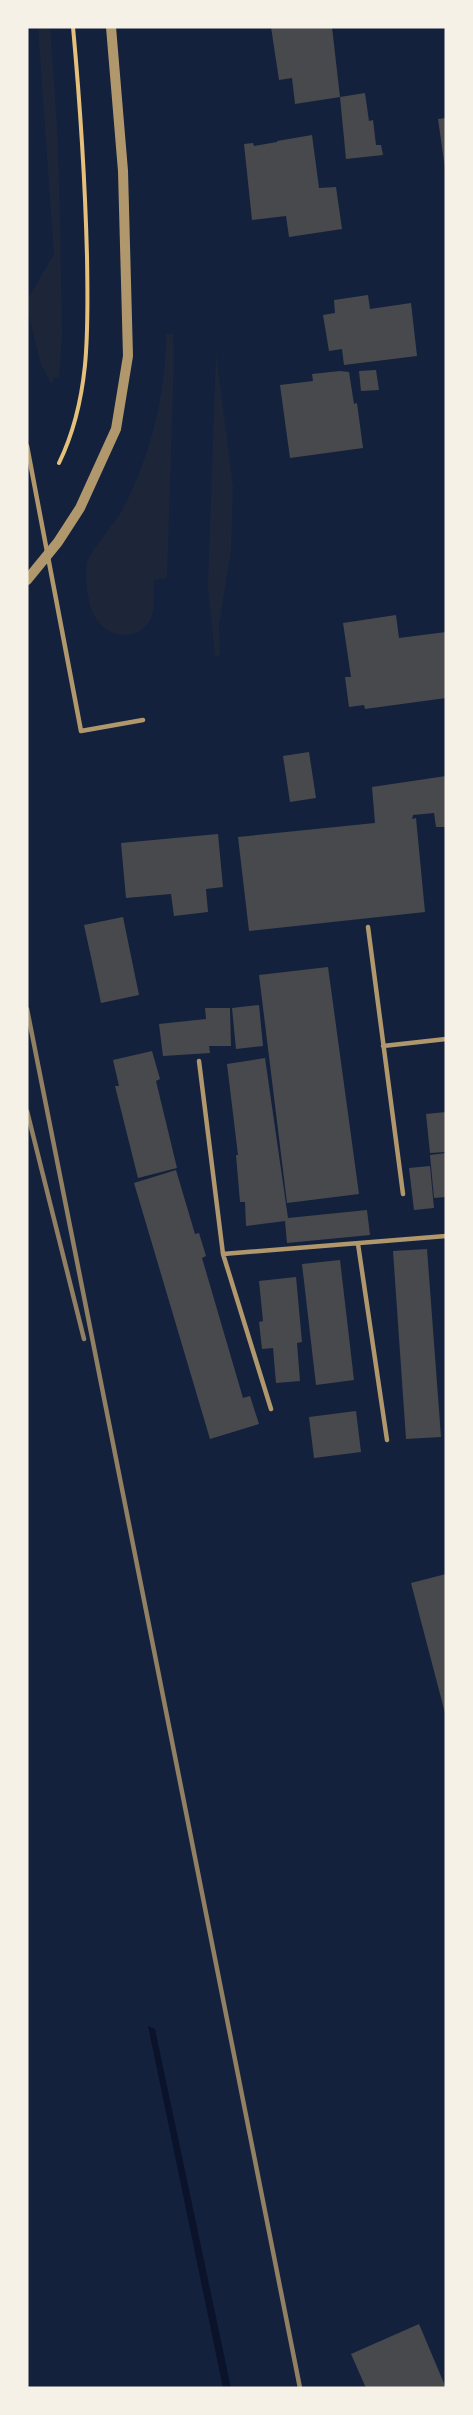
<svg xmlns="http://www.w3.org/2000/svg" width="473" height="2415" font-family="Cabin,sans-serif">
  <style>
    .green { fill: #1d2539 }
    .water { fill: #0b132b }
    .building { fill: #48494c }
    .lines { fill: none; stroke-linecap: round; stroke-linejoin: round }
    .path { stroke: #e5c07b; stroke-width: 4 }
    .service { stroke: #b1986c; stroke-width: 4.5 }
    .tertiary { stroke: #b1986c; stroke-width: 10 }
    .rail { stroke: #918062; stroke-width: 4.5 }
  </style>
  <rect width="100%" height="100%" fill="#14213d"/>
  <path class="green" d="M 38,27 L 50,27 L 57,126 L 60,214 L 62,334 L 59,378 L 54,377 L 52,385 L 41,364 L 27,308 L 27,301 L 54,254 Z
    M 166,334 L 173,334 L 174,359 L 167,578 L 154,580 C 153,591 155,605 152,616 C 144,639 114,640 100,624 C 88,611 84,580 87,563 C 89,553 113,525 120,514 C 150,460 166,396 166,334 Z
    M 216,353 L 233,488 L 231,549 L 219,625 L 220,655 L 215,656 L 208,586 Z"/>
  <path class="water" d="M 148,2026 L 155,2029 L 231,2388 L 223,2388 Z"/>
  <path class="building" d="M 271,27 L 332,27 L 340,97 L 365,93 L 369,121 L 373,120 L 376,145 L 381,145 L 383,155 L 346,159 L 340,97 L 295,104 L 292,78 L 279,80 Z
    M 446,118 L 446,168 L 445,168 L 438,119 Z
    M 312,135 L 319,188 L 336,187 L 342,229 L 289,237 L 286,216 L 252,220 L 244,144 L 253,143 L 254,146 L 277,142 L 277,141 Z
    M 368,295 L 370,309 L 411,303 L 417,356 L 344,365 L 342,349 L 329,351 L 323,315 L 335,313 L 334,300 Z
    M 376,370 L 379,390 L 361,391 L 359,371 Z
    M 340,371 L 349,372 L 354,404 L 357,403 L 363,448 L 290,458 L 280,385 L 313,381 L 312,374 Z
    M 396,615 L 399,638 L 446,632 L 446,698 L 365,709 L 364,705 L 349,707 L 345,677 L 351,677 L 343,623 Z
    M 309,752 L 316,798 L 290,802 L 283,756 Z
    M 446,776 L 446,827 L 436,827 L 434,813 L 413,815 L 412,819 L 416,818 L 425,912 L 249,931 L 238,837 L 375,823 L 372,787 Z
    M 218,834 L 223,887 L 206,889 L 208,912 L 174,916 L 171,894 L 126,898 L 121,843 Z
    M 123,917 L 139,995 L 101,1003 L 84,925 Z
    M 328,967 L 359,1194 L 287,1203 L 259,975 Z
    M 259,1005 L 263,1046 L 236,1049 L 232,1008 Z
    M 205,1008 L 230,1008 L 231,1046 L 209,1046 L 210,1053 L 163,1056 L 159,1024 L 206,1019 Z
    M 152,1051 L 160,1079 L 156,1081 L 177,1168 L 138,1178 L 115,1086 L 119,1086 L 113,1060 Z
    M 265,1058 L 288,1218 L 367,1210 L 370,1235 L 287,1243 L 285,1221 L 246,1226 L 245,1202 L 240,1202 L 236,1155 L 238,1155 L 227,1064 Z
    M 446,1112 L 446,1152 L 430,1153 L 426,1114 Z
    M 446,1153 L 446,1197 L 434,1198 L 430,1155 Z
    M 430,1166 L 434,1208 L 414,1210 L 409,1168 Z
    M 176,1170 L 195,1234 L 199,1233 L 206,1256 L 202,1258 L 243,1398 L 250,1396 L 259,1424 L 210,1439 L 134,1183 Z
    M 427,1249 L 441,1437 L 406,1439 L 393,1251 Z
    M 340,1260 L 354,1380 L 316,1385 L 302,1264 Z
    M 296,1277 L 302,1342 L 297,1343 L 300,1381 L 276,1383 L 273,1348 L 262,1349 L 259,1322 L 263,1321 L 259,1281 Z
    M 356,1411 L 361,1452 L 314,1458 L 309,1417 Z
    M 446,1574 L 446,1713 L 445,1713 L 411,1583 Z
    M 419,2324 L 446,2388 L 366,2388 L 351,2354 Z"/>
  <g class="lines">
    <path class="path" d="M 59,463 C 91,397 88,326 87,256 C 85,179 80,103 73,27"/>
    <path class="service" d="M 27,446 L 81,731 L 143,720
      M 368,927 L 403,1194
      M 383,1046 L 446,1039
      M 199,1061 L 223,1254 L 271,1409
      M 358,1244 L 387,1440
      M 223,1254 L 446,1236"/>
    <path class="tertiary" d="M 27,580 L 58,542 L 80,508 L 116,429 L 128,356 L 123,171 L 111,27"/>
    <path class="rail" d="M 27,1009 L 300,2388
      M 27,1111 L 84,1339"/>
  </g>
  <rect width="473" height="2415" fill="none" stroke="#f6f1e7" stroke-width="57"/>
</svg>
